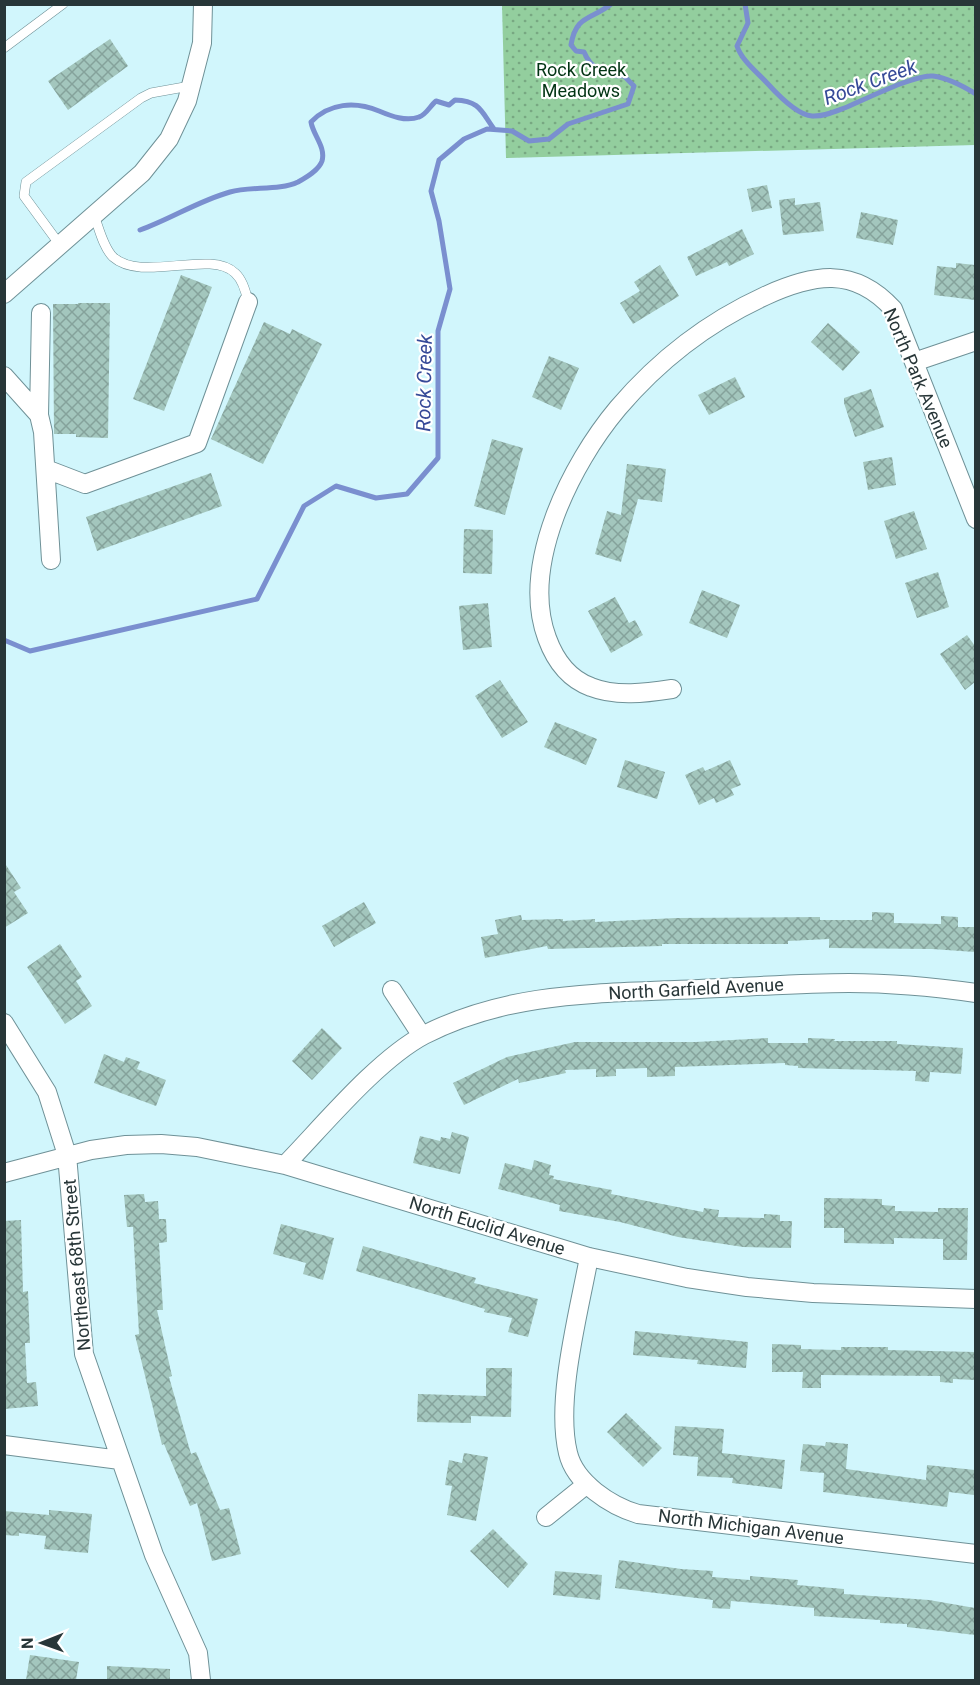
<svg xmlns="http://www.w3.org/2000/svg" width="980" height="1685" font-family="Roboto,sans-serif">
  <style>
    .park { fill: url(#park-dots) }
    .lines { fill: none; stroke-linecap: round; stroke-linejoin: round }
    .stream { stroke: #7a8fcf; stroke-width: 5 }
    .building { fill: url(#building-cross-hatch) }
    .service-casing { stroke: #6f9197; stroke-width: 10 }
    .minor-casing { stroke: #6f9197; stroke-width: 20 }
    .service { stroke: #fff; stroke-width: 9 }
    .minor { stroke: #fff; stroke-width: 18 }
    .labels { text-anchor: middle; stroke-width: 4.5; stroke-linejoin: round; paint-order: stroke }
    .park-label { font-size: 18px; fill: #023414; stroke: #fff }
    .street-label { font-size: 18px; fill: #283638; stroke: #fff }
    .water-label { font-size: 20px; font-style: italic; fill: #364a98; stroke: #fff }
  </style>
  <defs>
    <pattern id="park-dots" width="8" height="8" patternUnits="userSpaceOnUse" patternTransform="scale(1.5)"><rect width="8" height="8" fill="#93ce9e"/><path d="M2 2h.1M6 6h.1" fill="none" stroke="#78a882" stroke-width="1.8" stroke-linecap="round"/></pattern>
    <pattern id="building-cross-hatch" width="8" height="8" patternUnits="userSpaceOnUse" patternTransform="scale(1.5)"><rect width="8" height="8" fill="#a3c6bd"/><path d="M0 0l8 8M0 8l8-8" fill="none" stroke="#85a29b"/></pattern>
  </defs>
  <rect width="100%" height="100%" fill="#d1f6fc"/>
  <path class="park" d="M 502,5 L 975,5 L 975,145 L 506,158 Z"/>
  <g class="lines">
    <path class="stream" d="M 745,4 L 748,23 L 737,46 C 742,61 757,72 768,84 C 778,95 797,115 812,116 C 824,117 836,111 847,107 C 866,99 916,74 933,76 C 948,78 963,86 976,94
      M 140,230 C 171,219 198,201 230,192 C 251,186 279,191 298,182 C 307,177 319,170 322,161 C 326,147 313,135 311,122 C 329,103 355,101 379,111 C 391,116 406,122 419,117 C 426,115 430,106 436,101 L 449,105 L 455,100 C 480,101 481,111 494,129
      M 4,640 L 30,651 L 257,599 L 304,506 L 336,486 L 376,498 L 407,494 L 438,458 L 438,331 L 450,289 L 439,221 L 431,191 L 439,160 L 464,139 L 487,129 L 512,131 L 529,141 L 549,139 L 568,124 L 628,104 L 634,86 L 624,76 C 605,76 591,69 584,52 L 576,51 L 571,45 C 576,14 592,20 611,4"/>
  </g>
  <path class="building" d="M 110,39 L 128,66 L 68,110 L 48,81 Z
    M 767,185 L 772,208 L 752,212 L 747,189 Z
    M 795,198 L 795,205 L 820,202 L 824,231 L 783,235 L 779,200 Z
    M 861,212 L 898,220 L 893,245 L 856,238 Z
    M 742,229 L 754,254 L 729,266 L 727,262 L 696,276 L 687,257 Z
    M 956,263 L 975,265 L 975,300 L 934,295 L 937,266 L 956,268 Z
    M 660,265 L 679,296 L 633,324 L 620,303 L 640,291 L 634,282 Z
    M 181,275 L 212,287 L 164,411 L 133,399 Z
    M 78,303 L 110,303 L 108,438 L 76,437 L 76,434 L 54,434 L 53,304 L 78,304 Z
    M 264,322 L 290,334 L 292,329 L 322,344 L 263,464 L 211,439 Z
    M 828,323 L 860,352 L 843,371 L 811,342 Z
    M 549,356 L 579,368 L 561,410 L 532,397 Z
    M 735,377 L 745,397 L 709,415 L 698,395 Z
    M 871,389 L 884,427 L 855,437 L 844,403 L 844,398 Z
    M 492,439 L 523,448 L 505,515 L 474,506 Z
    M 892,457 L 896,485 L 868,490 L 863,462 Z
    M 627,464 L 666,469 L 662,502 L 638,499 L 621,562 L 595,554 L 607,511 L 621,515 Z
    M 211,473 L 222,506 L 97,551 L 86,517 Z
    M 914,511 L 927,549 L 896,559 L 884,521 Z
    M 464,529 L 493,530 L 492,574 L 463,573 Z
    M 938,572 L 949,607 L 917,618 L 905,583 Z
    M 702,590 L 740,605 L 727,638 L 689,623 Z
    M 615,597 L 629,623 L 635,620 L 643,635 L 611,653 L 588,611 Z
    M 488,603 L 492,647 L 463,650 L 459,606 Z
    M 967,635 L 975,646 L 975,682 L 965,690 L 940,654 Z
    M 500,680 L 528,722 L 502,738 L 475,696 Z
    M 555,722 L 597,739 L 586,765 L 544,747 Z
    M 625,760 L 665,772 L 657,799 L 617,787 Z
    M 730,760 L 741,785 L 731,789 L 734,795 L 716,803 L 714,798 L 699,805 L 685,775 L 703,767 L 705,771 Z
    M 4,862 L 21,888 L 14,892 L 28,913 L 4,928 Z
    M 364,902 L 376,923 L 334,947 L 322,926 Z
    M 872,912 L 894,913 L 894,923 L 941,924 L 941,916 L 958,917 L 958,927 L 975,927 L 975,952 L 932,949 L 829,948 L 829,939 L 788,941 L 788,944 L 662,944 L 662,946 L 548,949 L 547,946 L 485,958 L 481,937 L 498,934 L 495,920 L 521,915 L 522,920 L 563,919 L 563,921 L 595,919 L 595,922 L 676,918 L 820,917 L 820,920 L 872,920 Z
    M 60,944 L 82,977 L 76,981 L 92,1006 L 65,1024 L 27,967 Z
    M 322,1028 L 342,1048 L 312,1080 L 292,1061 Z
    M 768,1038 L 768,1043 L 808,1043 L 808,1038 L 835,1039 L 834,1041 L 897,1041 L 897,1044 L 963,1048 L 961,1074 L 930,1072 L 929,1082 L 915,1081 L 916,1071 L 798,1068 L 798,1066 L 785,1065 L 785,1063 L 675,1067 L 675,1076 L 647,1077 L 647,1068 L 616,1069 L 616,1076 L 596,1077 L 596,1069 L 565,1070 L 566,1073 L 519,1083 L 518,1079 L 464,1105 L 453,1083 L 507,1057 L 575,1042 L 696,1042 Z
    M 104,1054 L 124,1062 L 126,1057 L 140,1062 L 137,1069 L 166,1080 L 156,1106 L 94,1083 Z
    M 452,1132 L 469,1137 L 460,1174 L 413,1163 L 420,1136 L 440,1141 L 441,1137 L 450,1139 Z
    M 534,1160 L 551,1165 L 549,1175 L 554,1176 L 553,1179 L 612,1190 L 611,1194 L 703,1212 L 704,1208 L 719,1210 L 718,1217 L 764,1218 L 764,1214 L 780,1215 L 780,1221 L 792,1221 L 791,1248 L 743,1247 L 678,1237 L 620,1222 L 559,1211 L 560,1205 L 498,1189 L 505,1163 L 532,1170 Z
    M 144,1194 L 145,1202 L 158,1201 L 159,1219 L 166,1219 L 167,1242 L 159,1243 L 163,1310 L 157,1310 L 172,1376 L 169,1377 L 191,1454 L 196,1452 L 220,1510 L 229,1508 L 241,1554 L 212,1561 L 197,1503 L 190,1506 L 164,1444 L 162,1445 L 135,1335 L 139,1334 L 133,1227 L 127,1227 L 124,1195 Z
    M 824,1198 L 882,1199 L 882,1205 L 895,1206 L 895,1211 L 938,1212 L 938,1208 L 968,1208 L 967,1260 L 943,1260 L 943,1239 L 894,1238 L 894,1244 L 844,1243 L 844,1228 L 824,1228 Z
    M 21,1220 L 23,1292 L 28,1291 L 30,1343 L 25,1343 L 27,1383 L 36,1382 L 38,1406 L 4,1409 L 4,1221 Z
    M 281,1224 L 334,1238 L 323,1280 L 303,1274 L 306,1263 L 273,1254 Z
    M 363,1246 L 476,1278 L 474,1283 L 538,1299 L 528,1337 L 508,1332 L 512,1318 L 484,1312 L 485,1309 L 356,1271 Z
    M 635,1331 L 748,1342 L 746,1368 L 697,1364 L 698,1360 L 633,1355 Z
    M 772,1344 L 801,1345 L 801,1349 L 841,1350 L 841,1347 L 888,1347 L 888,1350 L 975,1352 L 975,1380 L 953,1379 L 953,1383 L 940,1382 L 940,1376 L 821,1375 L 821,1388 L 802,1388 L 803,1372 L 772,1372 Z
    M 486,1368 L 512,1368 L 511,1417 L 471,1416 L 471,1423 L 417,1422 L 418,1394 L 486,1396 Z
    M 626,1413 L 662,1448 L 643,1467 L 607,1432 Z
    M 675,1426 L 724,1429 L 722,1453 L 785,1460 L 782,1489 L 732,1483 L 733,1478 L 697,1476 L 698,1457 L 673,1455 Z
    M 826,1442 L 848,1444 L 846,1469 L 926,1480 L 927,1465 L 975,1470 L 974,1495 L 949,1492 L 947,1507 L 823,1492 L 824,1473 L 800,1471 L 803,1444 L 825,1446 Z
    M 464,1453 L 488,1457 L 476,1521 L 447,1515 L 452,1486 L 445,1485 L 449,1460 L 462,1463 Z
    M 49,1510 L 92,1514 L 88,1553 L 44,1549 L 46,1536 L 19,1533 L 19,1536 L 4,1535 L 4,1511 L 49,1515 Z
    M 493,1529 L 528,1564 L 508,1588 L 470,1551 Z
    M 619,1560 L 681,1569 L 713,1571 L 712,1577 L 750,1580 L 750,1576 L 798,1580 L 797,1585 L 844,1589 L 844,1594 L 929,1600 L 975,1608 L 975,1635 L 907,1627 L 907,1624 L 880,1623 L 880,1620 L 814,1616 L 814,1608 L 731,1601 L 730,1609 L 712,1608 L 713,1600 L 615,1588 Z
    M 555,1571 L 602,1575 L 600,1600 L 553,1595 Z
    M 30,1655 L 79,1662 L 76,1680 L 26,1680 Z
    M 107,1666 L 170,1669 L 170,1680 L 107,1680 Z"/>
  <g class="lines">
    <g class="service-casing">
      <path id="service" d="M 4,48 L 63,4
        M 94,215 C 99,228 103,247 113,257 C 142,283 210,249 235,273 C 243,280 246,292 248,302
        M 60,245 L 24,196 L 26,182 L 141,98 L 151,93 L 190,86"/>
    </g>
    <g class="minor-casing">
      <path id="minor" d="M 4,294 L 142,173 L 169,139 L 187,101 L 202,43 L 203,4
        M 914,362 L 976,341
        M 4,376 L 39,415 L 43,432 L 51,560
        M 39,415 L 41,313
        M 46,469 L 85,484 L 197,443 L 248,302
        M 672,689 C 646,693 616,697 591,687 C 569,679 555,660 547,638 C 520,565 571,464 618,408 C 658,361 708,322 765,296 C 813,274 854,266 893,309 L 976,519
        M 392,990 L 422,1036
        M 4,1023 L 47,1092 L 67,1155 L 84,1354 L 154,1555 L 198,1653 L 201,1680
        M 285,1165 C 323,1126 377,1060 424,1035 C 512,990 603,994 699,989 C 749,987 799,983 849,983 C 891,983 934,987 976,993
        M 4,1173 L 91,1150 L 126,1145 L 161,1144 L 197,1147 L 285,1165 L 589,1257 L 687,1278 L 747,1287 L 813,1293 L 976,1299
        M 589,1257 C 579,1312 555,1400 568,1453 C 575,1483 611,1506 638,1514 L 976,1554
        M 4,1445 L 120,1460
        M 546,1517 L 587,1484"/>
    </g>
    <use href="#service" class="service"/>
    <use href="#minor" class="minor"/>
  </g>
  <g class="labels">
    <g class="park-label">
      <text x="581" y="76">Rock Creek<tspan x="581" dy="21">Meadows</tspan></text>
    </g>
    <g class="street-label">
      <text transform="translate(918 378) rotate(67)" y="6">North Park Avenue</text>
      <text transform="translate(696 989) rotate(-3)" y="6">North Garfield Avenue</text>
      <text transform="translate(487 1226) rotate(17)" y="6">North Euclid Avenue</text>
      <text transform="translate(77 1265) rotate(-95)" y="6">Northeast 68th Street</text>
      <text transform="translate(751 1527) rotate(7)" y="6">North Michigan Avenue</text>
    </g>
    <g class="water-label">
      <text transform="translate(870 82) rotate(-20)" y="7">Rock Creek</text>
      <text transform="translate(424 383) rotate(-89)" y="7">Rock Creek</text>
    </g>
  </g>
  <rect width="980" height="1685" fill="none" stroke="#283638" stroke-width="12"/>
  <g transform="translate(42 1643) rotate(269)" stroke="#ffffff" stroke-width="4.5" paint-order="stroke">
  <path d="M0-4.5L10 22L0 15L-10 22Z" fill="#283638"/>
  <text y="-9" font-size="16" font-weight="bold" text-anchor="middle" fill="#283638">N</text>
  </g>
</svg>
